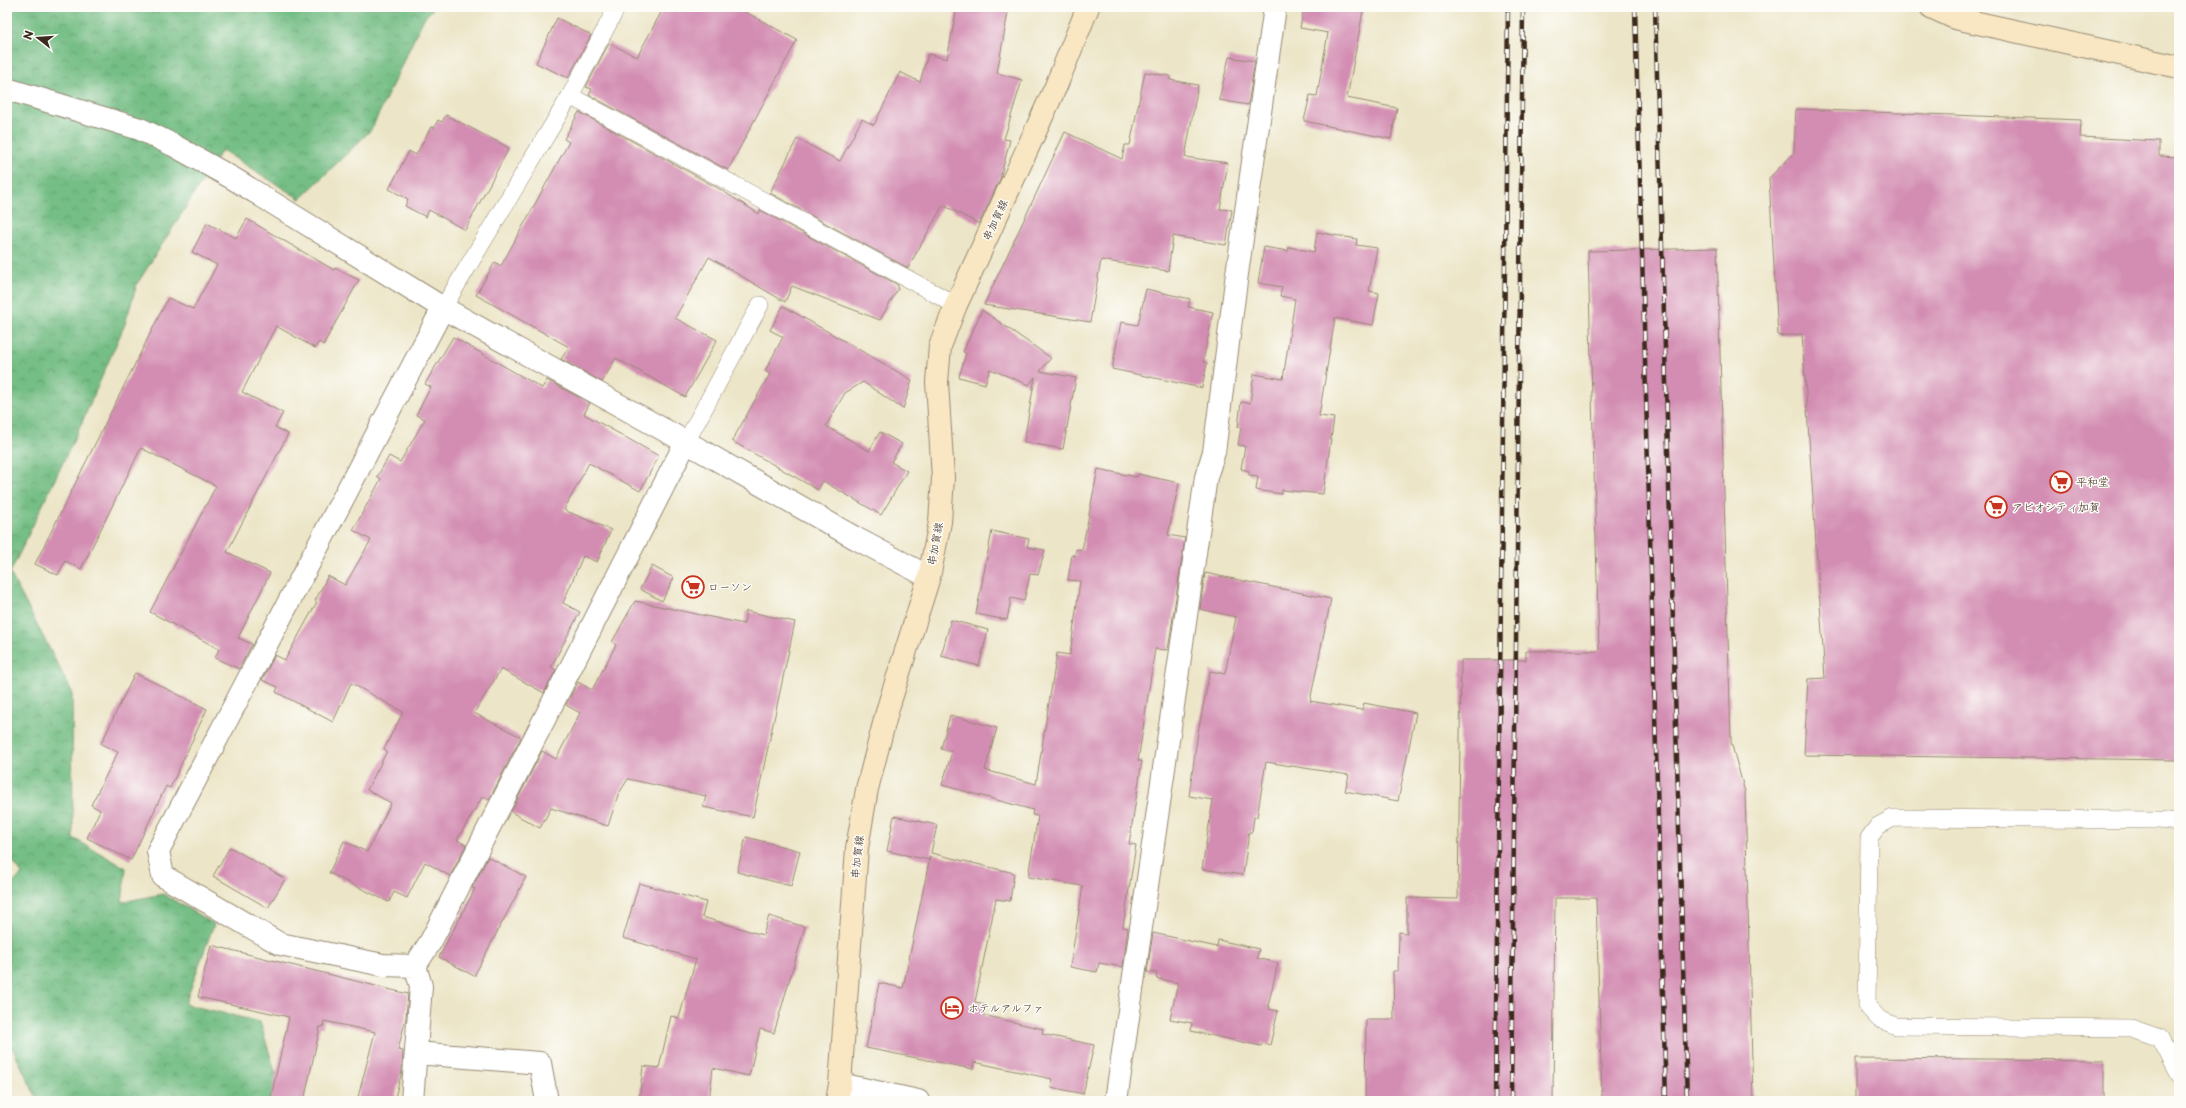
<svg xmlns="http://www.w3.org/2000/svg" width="2186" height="1108" font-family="'Playpen Sans','Klee One',sans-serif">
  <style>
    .forest { fill: url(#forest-crowns); stroke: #587452 }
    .building { fill: #d38db2 }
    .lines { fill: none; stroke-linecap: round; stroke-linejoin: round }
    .lane-casing { stroke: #948872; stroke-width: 18 }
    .street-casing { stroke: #948872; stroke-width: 24 }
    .secondary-casing { stroke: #948872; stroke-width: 24 }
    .lane { stroke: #fff; stroke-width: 17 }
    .street { stroke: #fff; stroke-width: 22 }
    .secondary { stroke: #f9e7c3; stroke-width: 22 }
    .rail-casing { stroke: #3b2a1e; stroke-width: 4.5 }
    .rail { stroke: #fdfcf7; stroke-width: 3; stroke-dasharray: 9; stroke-linecap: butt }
    .labels { text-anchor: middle; stroke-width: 3; stroke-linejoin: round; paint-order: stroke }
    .street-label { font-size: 11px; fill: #3b2a1e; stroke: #fdfcf7 }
    .poi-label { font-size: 11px; fill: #3b2a1e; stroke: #fdfcf7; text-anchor: start }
  </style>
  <defs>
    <pattern id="forest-crowns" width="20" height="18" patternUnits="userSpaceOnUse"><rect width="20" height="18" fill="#75be85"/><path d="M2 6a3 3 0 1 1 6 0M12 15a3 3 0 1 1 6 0" fill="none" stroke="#619b6c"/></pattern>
  </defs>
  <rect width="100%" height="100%" fill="#fdfcf7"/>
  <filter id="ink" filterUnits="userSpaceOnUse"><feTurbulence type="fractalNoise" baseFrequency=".025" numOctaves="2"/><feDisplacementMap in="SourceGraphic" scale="8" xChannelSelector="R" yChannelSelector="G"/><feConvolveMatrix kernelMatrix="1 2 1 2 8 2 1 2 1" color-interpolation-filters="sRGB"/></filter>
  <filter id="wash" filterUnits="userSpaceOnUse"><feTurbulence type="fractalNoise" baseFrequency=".012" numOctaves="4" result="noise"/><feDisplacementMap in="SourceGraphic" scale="16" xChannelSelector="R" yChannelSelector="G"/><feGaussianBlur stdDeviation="0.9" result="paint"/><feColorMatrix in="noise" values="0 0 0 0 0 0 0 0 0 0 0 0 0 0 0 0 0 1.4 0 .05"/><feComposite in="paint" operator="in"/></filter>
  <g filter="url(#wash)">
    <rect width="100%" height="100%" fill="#ece5c7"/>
    <path class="forest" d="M 7,7 L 435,7 L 424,18 L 371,130 L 300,199 L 222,150 L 137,284 L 125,324 L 79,429 L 10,573 L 72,692 L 73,838 L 126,868 L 122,902 L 163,894 L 214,924 L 185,1004 L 260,1022 L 284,1101 L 38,1101 L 7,1037 L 7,889 L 22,874 L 7,853 Z"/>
    <g id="blocks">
      <path class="building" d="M 664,7 L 736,7 L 797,40 L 728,170 L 589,95 L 592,89 L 586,87 L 609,43 L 637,57 Z
        M 957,7 L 1009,7 L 997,73 L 1022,80 L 1004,139 L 1010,140 L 1000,179 L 979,224 L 943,205 L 908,268 L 770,193 L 797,139 L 840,161 L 862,119 L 874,125 L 900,72 L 920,82 L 928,54 L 947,59 Z
        M 1304,7 L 1340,7 L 1363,11 L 1347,98 L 1397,108 L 1391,139 L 1304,121 L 1310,95 L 1317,96 L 1328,33 L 1300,28 Z
        M 557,18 L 591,35 L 568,78 L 536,63 Z
        M 1229,57 L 1255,61 L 1248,105 L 1219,100 Z
        M 1145,72 L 1170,76 L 1170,80 L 1198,85 L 1185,157 L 1228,163 L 1220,209 L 1232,210 L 1226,245 L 1173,236 L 1168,271 L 1101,260 L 1090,322 L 984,305 L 1065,132 L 1122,159 L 1125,145 L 1130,145 Z
        M 1796,109 L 2081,120 L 2080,137 L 2159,141 L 2159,156 L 2179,157 L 2179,760 L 1804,755 L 1808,679 L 1825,678 L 1802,334 L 1778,336 L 1769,178 L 1794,153 Z
        M 579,112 L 718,188 L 759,214 L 760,210 L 898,285 L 898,289 L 880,320 L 792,286 L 785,302 L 709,257 L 675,318 L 717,340 L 685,397 L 616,358 L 602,382 L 561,359 L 569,347 L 476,295 L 495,262 L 501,266 L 569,142 L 564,139 Z
        M 446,115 L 509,148 L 465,230 L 429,210 L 426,217 L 405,206 L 408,199 L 389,189 L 409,151 L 416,155 L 431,127 L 434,128 L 438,120 L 442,122 Z
        M 247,219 L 334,270 L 335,268 L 359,280 L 323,345 L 319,342 L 315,348 L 276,326 L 242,392 L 283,413 L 275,427 L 288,434 L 227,552 L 270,573 L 238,638 L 252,644 L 239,669 L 215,658 L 219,649 L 150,612 L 216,486 L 141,448 L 81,569 L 65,561 L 58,575 L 35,564 L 168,298 L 193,309 L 217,265 L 192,252 L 207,223 L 236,238 Z
        M 1317,232 L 1357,239 L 1356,245 L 1377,248 L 1369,291 L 1379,293 L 1373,325 L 1335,318 L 1319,416 L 1334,418 L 1323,494 L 1282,490 L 1281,494 L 1256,490 L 1258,476 L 1249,475 L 1249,471 L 1241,469 L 1245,446 L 1238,445 L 1241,427 L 1238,427 L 1241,402 L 1250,403 L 1254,374 L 1283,379 L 1295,299 L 1280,296 L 1282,287 L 1258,283 L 1264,247 L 1288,251 L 1289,247 L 1314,252 Z
        M 1717,248 L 1731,742 L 1745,792 L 1753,1101 L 1602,1101 L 1596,898 L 1555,898 L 1553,1101 L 1365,1101 L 1366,1019 L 1394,1019 L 1393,971 L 1398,971 L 1399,932 L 1407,933 L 1407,898 L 1458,899 L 1461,660 L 1526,660 L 1526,651 L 1599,651 L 1588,251 Z
        M 1146,289 L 1190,299 L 1188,307 L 1213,312 L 1203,362 L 1207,363 L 1202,388 L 1112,369 L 1121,322 L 1138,325 Z
        M 783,306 L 912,380 L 903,409 L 863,382 L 845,393 L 826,426 L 869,451 L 880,432 L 902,444 L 891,462 L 907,471 L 881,515 L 823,481 L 818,490 L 732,441 L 770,374 L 765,371 L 783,337 L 770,330 Z
        M 982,310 L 1051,358 L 1040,371 L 1076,378 L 1063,449 L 1024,442 L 1035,377 L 1029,385 L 990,369 L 985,384 L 959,377 L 966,353 L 963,352 Z
        M 453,337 L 542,388 L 547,380 L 590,403 L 584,414 L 659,456 L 640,491 L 589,463 L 564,510 L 611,530 L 597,562 L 583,556 L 563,603 L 580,612 L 551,667 L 556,670 L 544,693 L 501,669 L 474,713 L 521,737 L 489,800 L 483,796 L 457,840 L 466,845 L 450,876 L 425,862 L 407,898 L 394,892 L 389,902 L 329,873 L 344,841 L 367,852 L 391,803 L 367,790 L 387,751 L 384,749 L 403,712 L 351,683 L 333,722 L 276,692 L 278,687 L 262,680 L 275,655 L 285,660 L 317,602 L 315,601 L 328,576 L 345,585 L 371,540 L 353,530 L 381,479 L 377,477 L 389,456 L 400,462 L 425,419 L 416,415 L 431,387 L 425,384 Z
        M 1098,469 L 1137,477 L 1138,474 L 1179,483 L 1168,535 L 1185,538 L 1168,650 L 1155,649 L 1138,761 L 1142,761 L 1129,844 L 1136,845 L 1123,927 L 1128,928 L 1123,967 L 1099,963 L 1097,972 L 1070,967 L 1083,886 L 1028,877 L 1038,816 L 1032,815 L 1033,810 L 942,785 L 952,752 L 941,749 L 950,715 L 997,728 L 985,770 L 1036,784 L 1057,653 L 1070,655 L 1080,581 L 1068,580 L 1072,555 L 1075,556 L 1076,549 L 1082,550 Z
        M 992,531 L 1029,539 L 1027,547 L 1045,550 L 1038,575 L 1030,574 L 1024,601 L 1011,598 L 1007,620 L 976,614 Z
        M 652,566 L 674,578 L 662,601 L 640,589 Z
        M 1205,573 L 1331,599 L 1310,701 L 1362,710 L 1364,703 L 1416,713 L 1398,801 L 1345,791 L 1349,775 L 1266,762 L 1257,817 L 1254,817 L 1252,832 L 1249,832 L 1243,875 L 1202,869 L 1213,800 L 1189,796 L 1198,732 L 1210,671 L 1225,674 L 1236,617 L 1200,609 Z
        M 635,601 L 744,624 L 746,611 L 795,622 L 753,817 L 703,807 L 706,796 L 628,779 L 618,795 L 608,826 L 551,808 L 540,828 L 511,812 L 542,751 L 556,759 L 580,713 L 566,705 L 578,682 L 592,690 L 616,645 L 612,642 Z
        M 951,620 L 988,630 L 979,666 L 941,656 Z
        M 135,673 L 207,709 L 170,788 L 166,786 L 131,860 L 87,838 L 100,810 L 91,805 L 118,752 L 101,744 Z
        M 894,816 L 937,825 L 931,853 L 1014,873 L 1010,901 L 996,899 L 975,1002 L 986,1004 L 983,1015 L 1043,1029 L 1042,1034 L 1094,1045 L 1083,1094 L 1051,1087 L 1052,1079 L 974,1062 L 973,1069 L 866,1048 L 879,983 L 903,988 L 930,857 L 929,860 L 887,851 Z
        M 746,837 L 800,851 L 791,886 L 737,872 Z
        M 230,847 L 285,879 L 268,908 L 213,876 Z
        M 488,857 L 526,877 L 474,976 L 439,957 L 475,889 L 472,888 Z
        M 639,883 L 706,902 L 702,917 L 763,935 L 769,916 L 805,927 L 774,1033 L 760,1029 L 749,1076 L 713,1068 L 709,1101 L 639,1101 L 643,1066 L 659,1068 L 671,1016 L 679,1018 L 696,959 L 623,938 Z
        M 1153,933 L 1217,947 L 1218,940 L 1259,949 L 1257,958 L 1278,963 L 1268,1006 L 1270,1006 L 1269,1009 L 1278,1011 L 1270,1045 L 1262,1043 L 1261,1046 L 1191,1031 L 1192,1023 L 1170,1019 L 1178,983 L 1156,978 L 1157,973 L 1147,972 Z
        M 211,945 L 408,994 L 406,1018 L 398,1050 L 403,1051 L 402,1071 L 394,1101 L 357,1101 L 375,1032 L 324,1021 L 323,1027 L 320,1027 L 304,1101 L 270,1101 L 289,1017 L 198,997 Z
        M 1855,1058 L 2104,1060 L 2104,1101 L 1855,1101 Z"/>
    </g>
  </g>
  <g filter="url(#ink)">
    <use href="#blocks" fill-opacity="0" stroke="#948872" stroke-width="1"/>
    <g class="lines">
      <g class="lane-casing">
        <path id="lane" d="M 570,96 L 617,7
          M 443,308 L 570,96 L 956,305
          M 686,442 L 760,305
          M 2179,822 L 2158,820 L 1893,818 L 1878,826 L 1869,838 L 1867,1006 L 1879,1019 L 1896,1026 L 2131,1028 L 2160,1038 L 2179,1074"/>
      </g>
      <g class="street-casing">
        <path id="street" d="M 7,89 L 140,129 L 173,145 L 234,179 L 443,308 L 686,442 L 857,539 L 929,577
          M 415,966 L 383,965 L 280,944 L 163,876 L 158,851 L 443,308
          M 415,966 L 431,941 L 686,442
          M 416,1053 L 540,1063 L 547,1101
          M 840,1084 L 918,1101
          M 412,1101 L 421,986 L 415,966
          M 1116,1101 L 1206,477 L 1214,452 L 1236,281 L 1275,7"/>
      </g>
      <g class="secondary-casing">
        <path id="secondary" d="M 1931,7 L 1955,18 L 2179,67
          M 837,1101 L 840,1084 L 857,848 L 867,789 L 888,708 L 929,577 L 940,522 L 943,478 L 937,382 L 940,346 L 956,305 L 1056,86 L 1088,7"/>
      </g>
      <use href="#lane" class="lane"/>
      <use href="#street" class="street"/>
      <use href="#secondary" class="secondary"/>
      <g class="rail-casing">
        <path id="rail" d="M 1635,7 L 1666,1101
          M 1655,7 L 1687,1101
          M 1495,1101 L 1508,7
          M 1511,1101 L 1523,7"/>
      </g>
      <use href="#rail" class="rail"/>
    </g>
  </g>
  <defs>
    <g id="supermarket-ring" transform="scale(1.15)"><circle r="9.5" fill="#fdfcf7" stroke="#c8321e" stroke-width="1.5"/><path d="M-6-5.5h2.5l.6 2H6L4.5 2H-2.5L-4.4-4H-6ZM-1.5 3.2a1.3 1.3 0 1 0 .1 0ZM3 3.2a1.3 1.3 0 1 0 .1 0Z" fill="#c8321e"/></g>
    <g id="hotel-ring" transform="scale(1.15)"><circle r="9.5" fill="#fdfcf7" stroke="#c8321e" stroke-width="1.5"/><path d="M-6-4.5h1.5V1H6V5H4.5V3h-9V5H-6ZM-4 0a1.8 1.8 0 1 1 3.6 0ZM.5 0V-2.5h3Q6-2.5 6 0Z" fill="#c8321e"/></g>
  </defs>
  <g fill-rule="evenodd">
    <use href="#supermarket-ring" x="2061" y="482"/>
    <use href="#supermarket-ring" x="1996" y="507"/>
    <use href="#supermarket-ring" x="693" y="587"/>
    <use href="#hotel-ring" x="952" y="1008"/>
  </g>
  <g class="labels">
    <g class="street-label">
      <text transform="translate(995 220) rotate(-65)" y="4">串加賀線</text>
      <text transform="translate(935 544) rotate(-80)" y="4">串加賀線</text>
      <text transform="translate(857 857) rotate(-84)" y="4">串加賀線</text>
    </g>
    <g class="poi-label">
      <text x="2076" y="486">平和堂</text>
      <text x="2012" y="511">アビオシティ加賀</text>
      <text x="708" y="591">ローソン</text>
      <text x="968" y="1012">ホテルアルファ</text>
    </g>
  </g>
  <rect width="2186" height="1108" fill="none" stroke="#fdfcf7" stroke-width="24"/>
  <g transform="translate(38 38) rotate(287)" stroke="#fdfcf7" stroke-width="3" paint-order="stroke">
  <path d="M0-3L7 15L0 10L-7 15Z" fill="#3b2a1e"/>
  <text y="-6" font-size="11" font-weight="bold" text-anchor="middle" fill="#3b2a1e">N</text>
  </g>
</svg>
